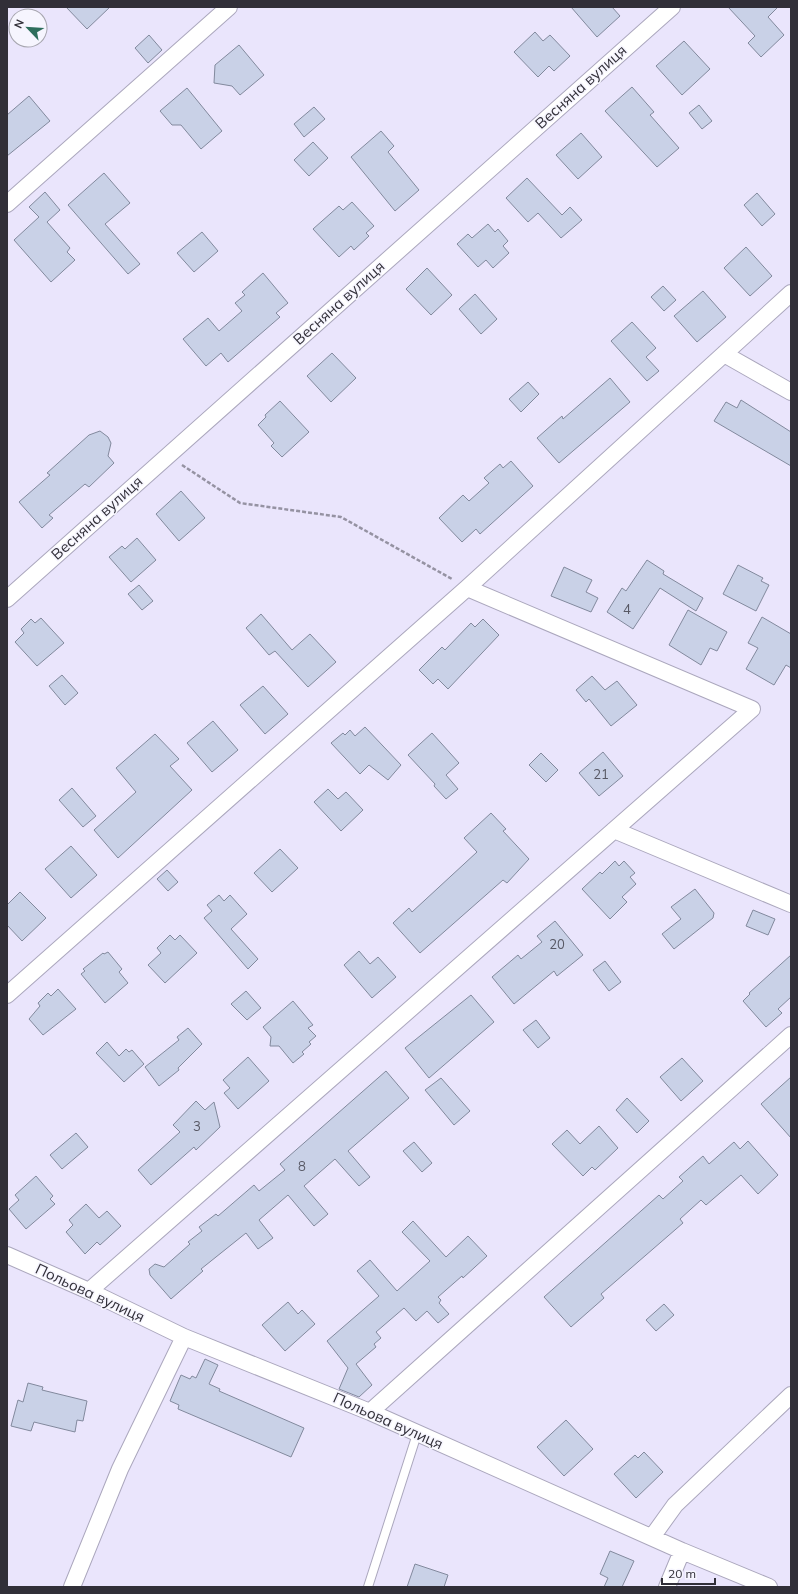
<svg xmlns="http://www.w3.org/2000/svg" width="798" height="1594" font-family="Mulish,sans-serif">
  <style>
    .building { fill: #c9d1e7; stroke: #82899d }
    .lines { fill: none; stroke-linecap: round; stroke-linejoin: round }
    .lane-casing { stroke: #aba7bd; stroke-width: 10 }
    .street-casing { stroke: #aba7bd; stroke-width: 18 }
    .path { stroke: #9592a2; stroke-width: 2.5; stroke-dasharray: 4 2; stroke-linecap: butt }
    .lane { stroke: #fff; stroke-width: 8 }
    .street { stroke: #fff; stroke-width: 16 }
    .labels { text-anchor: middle; stroke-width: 3; stroke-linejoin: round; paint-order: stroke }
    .number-label { font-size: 13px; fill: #575864 }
    .street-label { font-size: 15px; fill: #312f38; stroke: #f6f5fe }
  </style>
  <rect width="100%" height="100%" fill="#eae5fc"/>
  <path class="building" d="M 66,7 L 110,7 L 87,29 Z
    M 571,7 L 612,7 L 620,16 L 597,37 Z
    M 728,7 L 778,7 L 768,17 L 784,35 L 761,57 L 748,43 L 755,36 Z
    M 535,32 L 543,41 L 550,35 L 570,56 L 554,71 L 549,66 L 538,77 L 514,52 Z
    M 149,35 L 162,50 L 148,63 L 135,48 Z
    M 684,41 L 710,69 L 682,95 L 656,66 Z
    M 239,45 L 264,75 L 240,95 L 232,86 L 214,83 L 215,65 Z
    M 632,87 L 654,112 L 650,115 L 679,148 L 657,167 L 605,111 Z
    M 187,88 L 222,131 L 201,149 L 181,125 L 172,125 L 160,111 Z
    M 29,96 L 50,121 L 7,156 L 7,115 Z
    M 699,105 L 712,121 L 702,129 L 689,113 Z
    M 314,107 L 325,119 L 304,137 L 294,124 Z
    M 381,131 L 394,146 L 388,152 L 419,190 L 395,211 L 351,157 Z
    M 581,133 L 602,157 L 578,179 L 556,155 Z
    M 313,142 L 328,158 L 309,176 L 294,160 Z
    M 104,173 L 130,203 L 105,224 L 140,264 L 128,274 L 68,205 Z
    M 527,178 L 562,215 L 570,207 L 582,220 L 561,238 L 538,213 L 528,222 L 506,198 Z
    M 45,192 L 60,210 L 47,222 L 70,248 L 67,252 L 75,260 L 51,282 L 14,240 L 39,217 L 29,207 Z
    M 757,193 L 775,214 L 762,226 L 744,205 Z
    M 352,202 L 374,226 L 366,233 L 369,236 L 354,250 L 351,246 L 339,257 L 313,229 L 339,206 L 343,210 Z
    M 488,224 L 495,232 L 498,229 L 508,241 L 503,246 L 509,253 L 493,268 L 486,260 L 478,267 L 457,244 L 468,234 L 472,238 Z
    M 202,232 L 218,251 L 194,272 L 177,253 Z
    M 746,247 L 772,276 L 750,296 L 724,268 Z
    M 427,268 L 452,295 L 431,315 L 406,289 Z
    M 263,273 L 288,303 L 276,313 L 280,317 L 228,362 L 221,353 L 206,366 L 183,339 L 208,318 L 219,331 L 242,311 L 235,303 L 245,295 L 242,292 Z
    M 663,286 L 676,300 L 664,311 L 651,297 Z
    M 703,291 L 726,317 L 697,342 L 674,316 Z
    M 475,294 L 497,319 L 481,334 L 459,309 Z
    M 632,322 L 656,348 L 646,357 L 659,371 L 647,381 L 611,341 Z
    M 332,353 L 356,378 L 331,402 L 307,376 Z
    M 610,378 L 630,402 L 559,463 L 537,438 L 562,416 L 563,419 Z
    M 528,382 L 539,394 L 521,412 L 509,399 Z
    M 741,400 L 791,432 L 791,466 L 714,421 L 726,402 L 737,408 Z
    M 280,401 L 309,432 L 282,457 L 271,446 L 274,443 L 258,425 L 266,417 L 265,415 Z
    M 100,431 L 108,437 L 111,443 L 108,456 L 114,463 L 89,487 L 85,484 L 49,515 L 53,518 L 42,528 L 19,502 L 50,475 L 47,473 L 89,435 Z
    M 511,461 L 533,486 L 480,534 L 476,529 L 462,542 L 439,518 L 463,495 L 469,501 L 489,483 L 484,478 L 500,464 L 503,468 Z
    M 181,491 L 205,518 L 179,541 L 156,514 Z
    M 137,538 L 156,560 L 131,582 L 109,557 L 122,546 L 125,549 Z
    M 647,560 L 664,571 L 663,574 L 703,598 L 696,611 L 660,588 L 633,629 L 607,612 L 622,588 L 626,591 Z
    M 738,565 L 763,578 L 761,581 L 769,585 L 756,611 L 723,594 Z
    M 564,567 L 592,580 L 586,592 L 598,598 L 591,612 L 551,596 Z
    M 139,585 L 153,601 L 142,610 L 128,594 Z
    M 688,610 L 727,632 L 717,651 L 710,648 L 701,665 L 669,645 Z
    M 261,614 L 292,650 L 310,634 L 336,662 L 308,687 L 275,651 L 269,655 L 246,628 Z
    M 762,617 L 791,634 L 791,668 L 786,665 L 774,685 L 746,669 L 758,648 L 748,643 Z
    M 41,618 L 64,643 L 37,666 L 15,642 L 24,633 L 21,629 L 31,619 L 35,623 Z
    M 483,619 L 499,635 L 448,689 L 438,679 L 433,684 L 419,670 L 442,647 L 445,650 L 471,623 L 475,627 Z
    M 62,675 L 78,693 L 65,705 L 49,686 Z
    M 592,676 L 605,690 L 617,681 L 637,705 L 611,726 L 589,699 L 586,702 L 576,690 Z
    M 263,686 L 288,714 L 265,734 L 240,705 Z
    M 213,721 L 238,750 L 212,772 L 187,743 Z
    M 365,727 L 401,765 L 388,780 L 369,765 L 360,774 L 331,743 L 343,733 L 345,735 L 350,730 L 355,736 Z
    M 432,733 L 459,763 L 446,775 L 458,789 L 446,799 L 434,786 L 435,784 L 408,755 Z
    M 155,734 L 179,759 L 170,766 L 192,790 L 118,858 L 94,830 L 136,792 L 116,768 Z
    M 603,752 L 623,776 L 599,796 L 579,773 Z
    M 541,753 L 558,770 L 546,782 L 529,765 Z
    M 72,788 L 96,816 L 83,827 L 59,800 Z
    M 328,789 L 338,799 L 346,792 L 363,810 L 341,831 L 314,802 Z
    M 491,813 L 506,829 L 503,831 L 529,859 L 507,883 L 503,880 L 420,953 L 393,923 L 409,908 L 412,912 L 477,852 L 464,838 Z
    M 71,846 L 97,875 L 71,898 L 45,869 Z
    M 280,849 L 298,868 L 272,892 L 254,873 Z
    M 615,861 L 619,866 L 624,861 L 635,873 L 630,877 L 636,884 L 622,897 L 627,902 L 610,919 L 582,889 L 600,872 L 602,874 Z
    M 167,870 L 178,882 L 168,891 L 157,879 Z
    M 695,889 L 714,913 L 713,918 L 674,949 L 662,934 L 681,919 L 671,907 Z
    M 20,892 L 46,918 L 22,941 L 7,925 L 7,905 Z
    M 219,895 L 224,901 L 230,895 L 247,914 L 231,929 L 258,959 L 248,969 L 204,918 L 212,911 L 207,905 Z
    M 753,910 L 775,919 L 768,935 L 746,926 Z
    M 555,921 L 583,955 L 557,976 L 554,971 L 514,1004 L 492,977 L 518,955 L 521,959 L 542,942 L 537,936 Z
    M 170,935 L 175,940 L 180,935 L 197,953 L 165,983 L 148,965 L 161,953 L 157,948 Z
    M 359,951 L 370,964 L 378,957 L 396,977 L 372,998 L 344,965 Z
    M 108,952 L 122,969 L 119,972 L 128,983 L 105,1003 L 81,974 L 85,971 L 83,969 L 103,953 L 104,954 Z
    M 791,955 L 791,997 L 778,1009 L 782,1013 L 766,1027 L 743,1001 L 750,994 L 749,993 Z
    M 605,961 L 621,982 L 609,991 L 593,970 Z
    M 58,989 L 76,1009 L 43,1035 L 29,1019 L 40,1006 L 38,1003 L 48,993 L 51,996 Z
    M 246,991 L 261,1008 L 247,1020 L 231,1004 Z
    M 471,995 L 494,1022 L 429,1078 L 405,1048 Z
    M 293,1001 L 313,1025 L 308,1028 L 316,1036 L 309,1042 L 311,1044 L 302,1052 L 304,1054 L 293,1063 L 279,1046 L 270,1046 L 271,1037 L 263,1027 Z
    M 536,1020 L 550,1038 L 538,1048 L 523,1030 Z
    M 188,1028 L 202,1044 L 178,1068 L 179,1070 L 159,1086 L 145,1067 L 179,1040 L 177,1037 Z
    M 107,1042 L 119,1056 L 126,1049 L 129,1052 L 132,1050 L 144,1064 L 124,1082 L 96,1053 Z
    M 248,1057 L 269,1081 L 238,1109 L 224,1093 L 230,1088 L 223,1080 Z
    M 682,1058 L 703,1081 L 681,1101 L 660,1077 Z
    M 386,1071 L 409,1098 L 348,1151 L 370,1177 L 359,1186 L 335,1159 L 304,1186 L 328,1214 L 314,1226 L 288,1195 L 259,1220 L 273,1238 L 258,1249 L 246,1233 L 201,1269 L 203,1271 L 171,1299 L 150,1275 L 149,1269 L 155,1264 L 164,1267 L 190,1244 L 188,1242 L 202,1231 L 199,1227 L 216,1214 L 218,1216 L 254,1185 L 259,1191 L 285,1170 L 280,1164 Z
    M 791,1077 L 791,1138 L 761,1104 Z
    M 441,1078 L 470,1111 L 454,1125 L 425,1090 Z
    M 627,1098 L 649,1121 L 637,1133 L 616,1110 Z
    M 196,1101 L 205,1110 L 214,1102 L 220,1127 L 196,1150 L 194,1147 L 151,1185 L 138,1170 L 180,1132 L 173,1125 Z
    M 599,1126 L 618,1148 L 595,1170 L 592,1167 L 583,1176 L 552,1144 L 567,1130 L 580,1144 Z
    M 76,1133 L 88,1147 L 62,1169 L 50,1155 Z
    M 748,1141 L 778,1175 L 758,1194 L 741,1175 L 706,1205 L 701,1200 L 680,1219 L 683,1223 L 601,1294 L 604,1298 L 571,1327 L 544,1297 L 659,1195 L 663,1199 L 683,1181 L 679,1177 L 703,1156 L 709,1164 L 734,1142 L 740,1149 Z
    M 414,1142 L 432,1163 L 422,1172 L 403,1151 Z
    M 36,1176 L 53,1196 L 50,1199 L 55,1204 L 26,1229 L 9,1209 L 19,1200 L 15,1195 Z
    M 86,1204 L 99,1218 L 107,1211 L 121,1226 L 100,1245 L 97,1242 L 85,1254 L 66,1232 L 73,1225 L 69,1220 Z
    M 413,1221 L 446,1257 L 468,1236 L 487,1256 L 463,1278 L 462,1276 L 438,1297 L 441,1300 L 439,1303 L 449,1314 L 438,1323 L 427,1311 L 416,1321 L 404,1308 L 376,1332 L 381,1338 L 374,1344 L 376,1347 L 356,1364 L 372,1385 L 359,1397 L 339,1389 L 348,1368 L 327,1341 L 379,1296 L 357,1271 L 370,1260 L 397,1291 L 430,1261 L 402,1232 Z
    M 288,1302 L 298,1314 L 302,1310 L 315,1324 L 285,1351 L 262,1325 Z
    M 664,1304 L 674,1315 L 656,1331 L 646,1320 Z
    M 205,1359 L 218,1365 L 209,1384 L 220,1389 L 219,1391 L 304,1428 L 291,1457 L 178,1409 L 179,1405 L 170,1401 L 181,1375 L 190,1379 L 192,1376 L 196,1378 Z
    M 28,1383 L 43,1387 L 42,1390 L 87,1401 L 83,1421 L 77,1420 L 75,1432 L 34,1422 L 31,1431 L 11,1426 L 18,1400 L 23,1402 Z
    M 566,1420 L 593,1449 L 564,1476 L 537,1447 Z
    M 644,1452 L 663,1472 L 636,1498 L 614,1474 L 635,1455 L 638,1458 Z
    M 610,1551 L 634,1561 L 622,1587 L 604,1587 L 608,1578 L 600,1574 Z
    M 415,1564 L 448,1575 L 444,1587 L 407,1587 Z"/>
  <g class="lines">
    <g class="lane-casing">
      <path id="lane" d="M 368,1587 L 417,1434"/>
    </g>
    <g class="street-casing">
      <path id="street" d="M 7,204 L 229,7
        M 724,354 L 791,392
        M 7,599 L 672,7
        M 614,830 L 791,904
        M 7,995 L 467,588 L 791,293
        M 7,1255 L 89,1291 L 184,1337 L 370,1412 L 682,1551 L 769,1587
        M 89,1291 L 752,709 L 467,588
        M 370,1412 L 791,1035
        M 652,1537 L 675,1505 L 791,1395
        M 72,1587 L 120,1469 L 184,1337
        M 667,1587 L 682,1551"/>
    </g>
    <path class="path" d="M 182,465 L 240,503 L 341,517 L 452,579"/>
    <use href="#lane" class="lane"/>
    <use href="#street" class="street"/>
  </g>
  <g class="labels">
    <g class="number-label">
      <text x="627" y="614">4</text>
      <text x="601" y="779">21</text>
      <text x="557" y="949">20</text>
      <text x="197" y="1131">3</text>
      <text x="302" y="1171">8</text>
    </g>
    <g class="street-label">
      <text transform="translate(581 87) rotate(-42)" y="5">Весняна вулиця</text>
      <text transform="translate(339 303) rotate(-42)" y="5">Весняна вулиця</text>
      <text transform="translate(97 518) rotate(-42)" y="5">Весняна вулиця</text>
      <text transform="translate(90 1293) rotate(25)" y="5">Польова вулиця</text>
      <text transform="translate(388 1421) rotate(24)" y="5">Польова вулиця</text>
    </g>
  </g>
  <rect width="798" height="1594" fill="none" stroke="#312f38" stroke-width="16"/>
  <g transform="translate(28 28) rotate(295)"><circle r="19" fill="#f6f5fe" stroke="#a7a6af"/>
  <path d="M0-3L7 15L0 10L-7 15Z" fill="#2d6e5c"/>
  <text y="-6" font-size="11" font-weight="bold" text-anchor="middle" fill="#312f38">N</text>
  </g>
  <path d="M662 1578v6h53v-6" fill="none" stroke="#312f38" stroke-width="2"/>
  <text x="668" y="1578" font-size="12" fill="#312f38" stroke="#f6f5fe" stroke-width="3" paint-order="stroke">20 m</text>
</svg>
